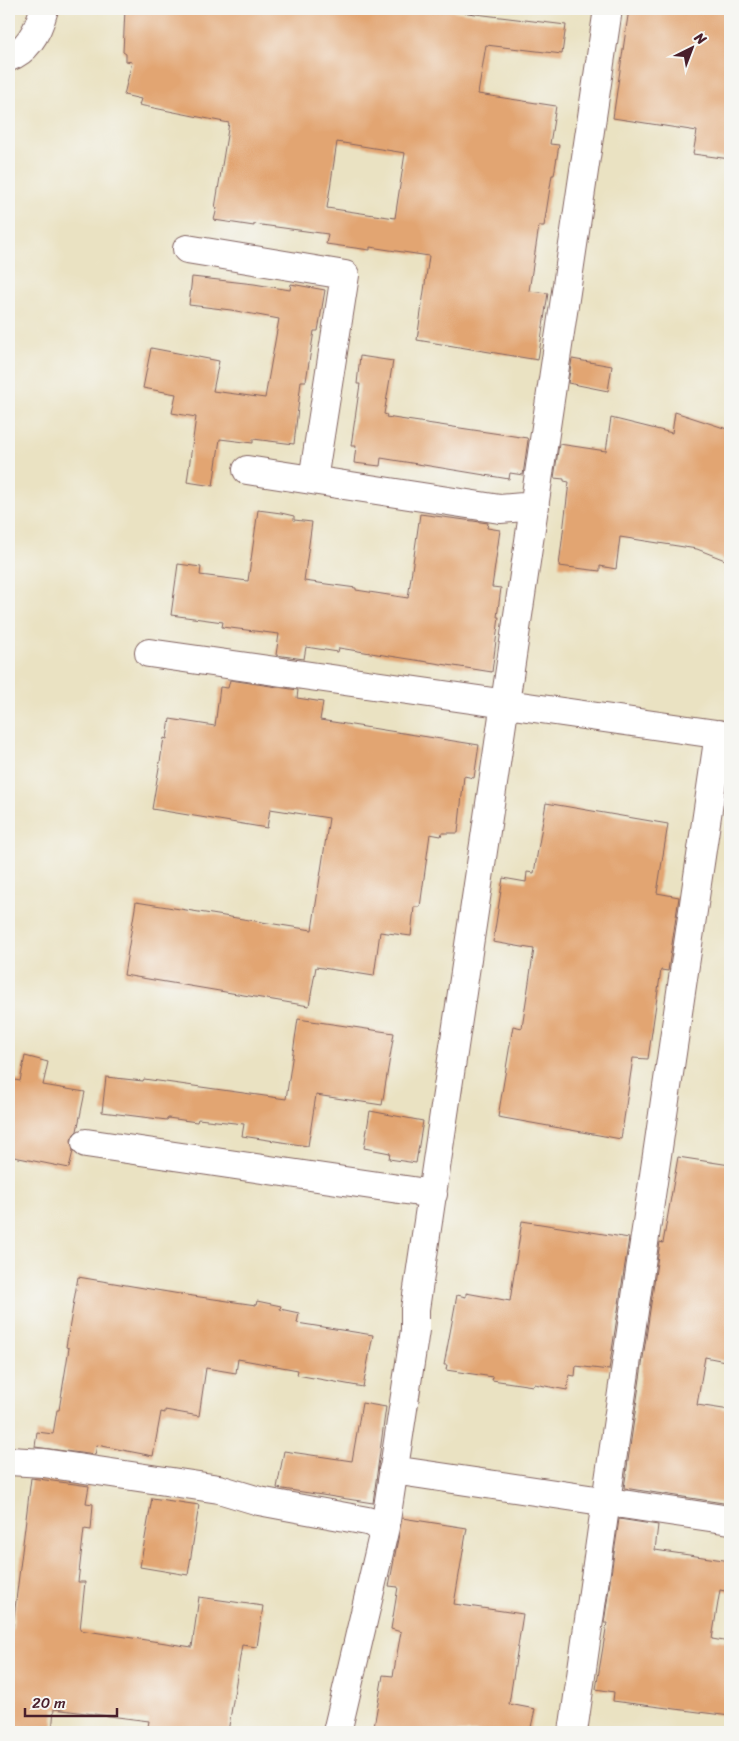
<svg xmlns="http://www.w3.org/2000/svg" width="739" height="1741" font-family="Sriracha,sans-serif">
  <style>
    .building { fill: #e2a572; fill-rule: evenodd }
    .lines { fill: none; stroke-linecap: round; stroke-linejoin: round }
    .minor-casing { stroke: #826360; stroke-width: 30 }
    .minor { stroke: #fff; stroke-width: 28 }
  </style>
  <rect width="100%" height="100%" fill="#f6f6f2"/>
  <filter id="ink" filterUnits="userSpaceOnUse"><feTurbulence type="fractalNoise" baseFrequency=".02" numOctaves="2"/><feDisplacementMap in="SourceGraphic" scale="10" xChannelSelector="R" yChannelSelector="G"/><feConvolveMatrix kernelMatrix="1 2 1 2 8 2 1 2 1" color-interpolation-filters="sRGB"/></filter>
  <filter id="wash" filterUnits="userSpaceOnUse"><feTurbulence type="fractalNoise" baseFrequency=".0096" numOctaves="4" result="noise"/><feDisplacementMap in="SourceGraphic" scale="20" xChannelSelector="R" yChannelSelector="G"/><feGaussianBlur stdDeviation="1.12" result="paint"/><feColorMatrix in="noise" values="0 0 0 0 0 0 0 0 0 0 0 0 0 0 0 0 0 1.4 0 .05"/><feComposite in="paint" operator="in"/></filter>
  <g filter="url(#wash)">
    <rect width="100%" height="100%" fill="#eae2c2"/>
    <g id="blocks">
      <path class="building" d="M 125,9 L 451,9 L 451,11 L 566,25 L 562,54 L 486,45 L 478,94 L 556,106 L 550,144 L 559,145 L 554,175 L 552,175 L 544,226 L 539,226 L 529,291 L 548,293 L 538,360 L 417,340 L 429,256 L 370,247 L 370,250 L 326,244 L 328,234 L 254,224 L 254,226 L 214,220 L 217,208 L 215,208 L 229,123 L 139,105 L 141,99 L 124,95 L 132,62 L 126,61 L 126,54 L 123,52 ZM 337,142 L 405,153 L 395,218 L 327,208 Z
        M 629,9 L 730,9 L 730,159 L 693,154 L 697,131 L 613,118 Z
        M 192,277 L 254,284 L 290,290 L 291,284 L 325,290 L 318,331 L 314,331 L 306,381 L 301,381 L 294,444 L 253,439 L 253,443 L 220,439 L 213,486 L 187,482 L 196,417 L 172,413 L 176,394 L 143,388 L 151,348 L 219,361 L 213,391 L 265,398 L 279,319 L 231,310 L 189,305 Z
        M 360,356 L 393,361 L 384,414 L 387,415 L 386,417 L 527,438 L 528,440 L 523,475 L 510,473 L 509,479 L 381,458 L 380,466 L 354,463 L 356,446 L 351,446 L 360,384 L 357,384 Z
        M 572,359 L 612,366 L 608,391 L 568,383 Z
        M 675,412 L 730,430 L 730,562 L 697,549 L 620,537 L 616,569 L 600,566 L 600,571 L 559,566 L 569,482 L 564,481 L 564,479 L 554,478 L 559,444 L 606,451 L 611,418 L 672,433 Z
        M 258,510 L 281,513 L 294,516 L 294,520 L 312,522 L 304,581 L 356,588 L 356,590 L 408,598 L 420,514 L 488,523 L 487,528 L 500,530 L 492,587 L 501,588 L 497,617 L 499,617 L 492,672 L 339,648 L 338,652 L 306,647 L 304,659 L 276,655 L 279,634 L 222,627 L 223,622 L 171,615 L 178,564 L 201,567 L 200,575 L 248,581 Z
        M 230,680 L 298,690 L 297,698 L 323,702 L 320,720 L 479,745 L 474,778 L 464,776 L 458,833 L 442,833 L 441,836 L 430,834 L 420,907 L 414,907 L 411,936 L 380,932 L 374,976 L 316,967 L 309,1006 L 124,975 L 136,902 L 312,930 L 329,818 L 270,809 L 267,828 L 152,809 L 164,738 L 167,739 L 170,719 L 215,726 L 220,687 L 228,688 Z
        M 546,803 L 668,824 L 657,893 L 679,897 L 668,971 L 661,970 L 648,1059 L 633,1058 L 621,1139 L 498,1117 L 513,1026 L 522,1028 L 534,949 L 493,942 L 503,878 L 526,882 L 527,872 L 534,873 Z
        M 298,1019 L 394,1033 L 382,1105 L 316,1095 L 308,1146 L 242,1136 L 244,1124 L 198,1119 L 197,1122 L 168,1118 L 167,1120 L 102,1112 L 106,1077 L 143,1081 L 144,1079 L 286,1099 Z
        M 25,1056 L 48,1062 L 43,1085 L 85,1092 L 77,1131 L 74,1134 L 71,1140 L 73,1151 L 69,1168 L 9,1156 L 9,1079 L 20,1081 Z
        M 370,1111 L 423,1121 L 416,1163 L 389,1159 L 390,1153 L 364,1148 Z
        M 678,1157 L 730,1165 L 730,1362 L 705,1357 L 697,1405 L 730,1410 L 730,1504 L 624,1488 L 660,1242 L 663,1243 Z
        M 522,1221 L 629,1238 L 609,1370 L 576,1366 L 575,1376 L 569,1375 L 567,1390 L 534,1384 L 533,1386 L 492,1380 L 493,1377 L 446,1370 L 447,1365 L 444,1365 L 457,1295 L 466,1297 L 466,1293 L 510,1301 Z
        M 78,1277 L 186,1295 L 256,1305 L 257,1301 L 281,1306 L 280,1309 L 299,1313 L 297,1323 L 373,1335 L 363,1387 L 297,1375 L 298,1370 L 238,1359 L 236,1373 L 206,1368 L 199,1416 L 165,1410 L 165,1413 L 161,1412 L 153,1456 L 97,1445 L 95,1455 L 35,1447 L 37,1432 L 53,1434 L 57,1410 L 59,1410 L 69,1348 L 66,1347 Z
        M 362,1403 L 386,1407 L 373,1503 L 277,1488 L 284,1451 L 352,1461 Z
        M 31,1478 L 89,1486 L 86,1503 L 93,1504 L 91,1530 L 84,1529 L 78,1582 L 85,1582 L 80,1630 L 192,1647 L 199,1597 L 263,1606 L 257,1647 L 242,1645 L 228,1732 L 147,1732 L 149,1721 L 54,1709 L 52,1732 L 9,1732 L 9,1632 L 12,1633 Z
        M 152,1498 L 199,1505 L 188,1575 L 140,1567 Z
        M 402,1518 L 467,1528 L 454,1604 L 523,1614 L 509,1704 L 535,1709 L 530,1732 L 373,1732 L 383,1675 L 393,1676 L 401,1632 L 391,1629 L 398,1587 L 389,1586 Z
        M 619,1519 L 658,1525 L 655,1550 L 730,1561 L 730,1592 L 720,1590 L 712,1639 L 730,1642 L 730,1716 L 613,1701 L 614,1692 L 596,1689 L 607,1623 L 604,1623 Z"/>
    </g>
  </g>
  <g filter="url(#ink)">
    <use href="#blocks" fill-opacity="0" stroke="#826360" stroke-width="1"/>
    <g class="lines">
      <g class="minor-casing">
        <path id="minor" d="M 9,57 C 29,50 39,28 44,9
          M 187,249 L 345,275 L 313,480
          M 247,470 L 500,509 L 535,506
          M 149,653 L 730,736
          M 86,1143 L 433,1194
          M 9,1461 L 44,1463 L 219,1489 L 259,1501 L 367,1521 L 385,1527
          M 393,1470 L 730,1520
          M 337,1732 L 385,1527 L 415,1330 L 415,1309 L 608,9
          M 573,1732 L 606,1501 L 719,734"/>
      </g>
      <use href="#minor" class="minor"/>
    </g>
  </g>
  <rect width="739" height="1741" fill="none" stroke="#f6f6f2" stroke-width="30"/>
  <g transform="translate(692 48) rotate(42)" stroke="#f6f6f2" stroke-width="4" paint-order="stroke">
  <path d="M0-4L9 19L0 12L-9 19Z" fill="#4a1f2b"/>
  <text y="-8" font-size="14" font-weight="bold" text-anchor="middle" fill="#4a1f2b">N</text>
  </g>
  <path d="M25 1708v8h92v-8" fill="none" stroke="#4a1f2b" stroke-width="2.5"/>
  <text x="32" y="1708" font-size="15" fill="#4a1f2b" stroke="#f6f6f2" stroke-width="4" paint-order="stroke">20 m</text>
</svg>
